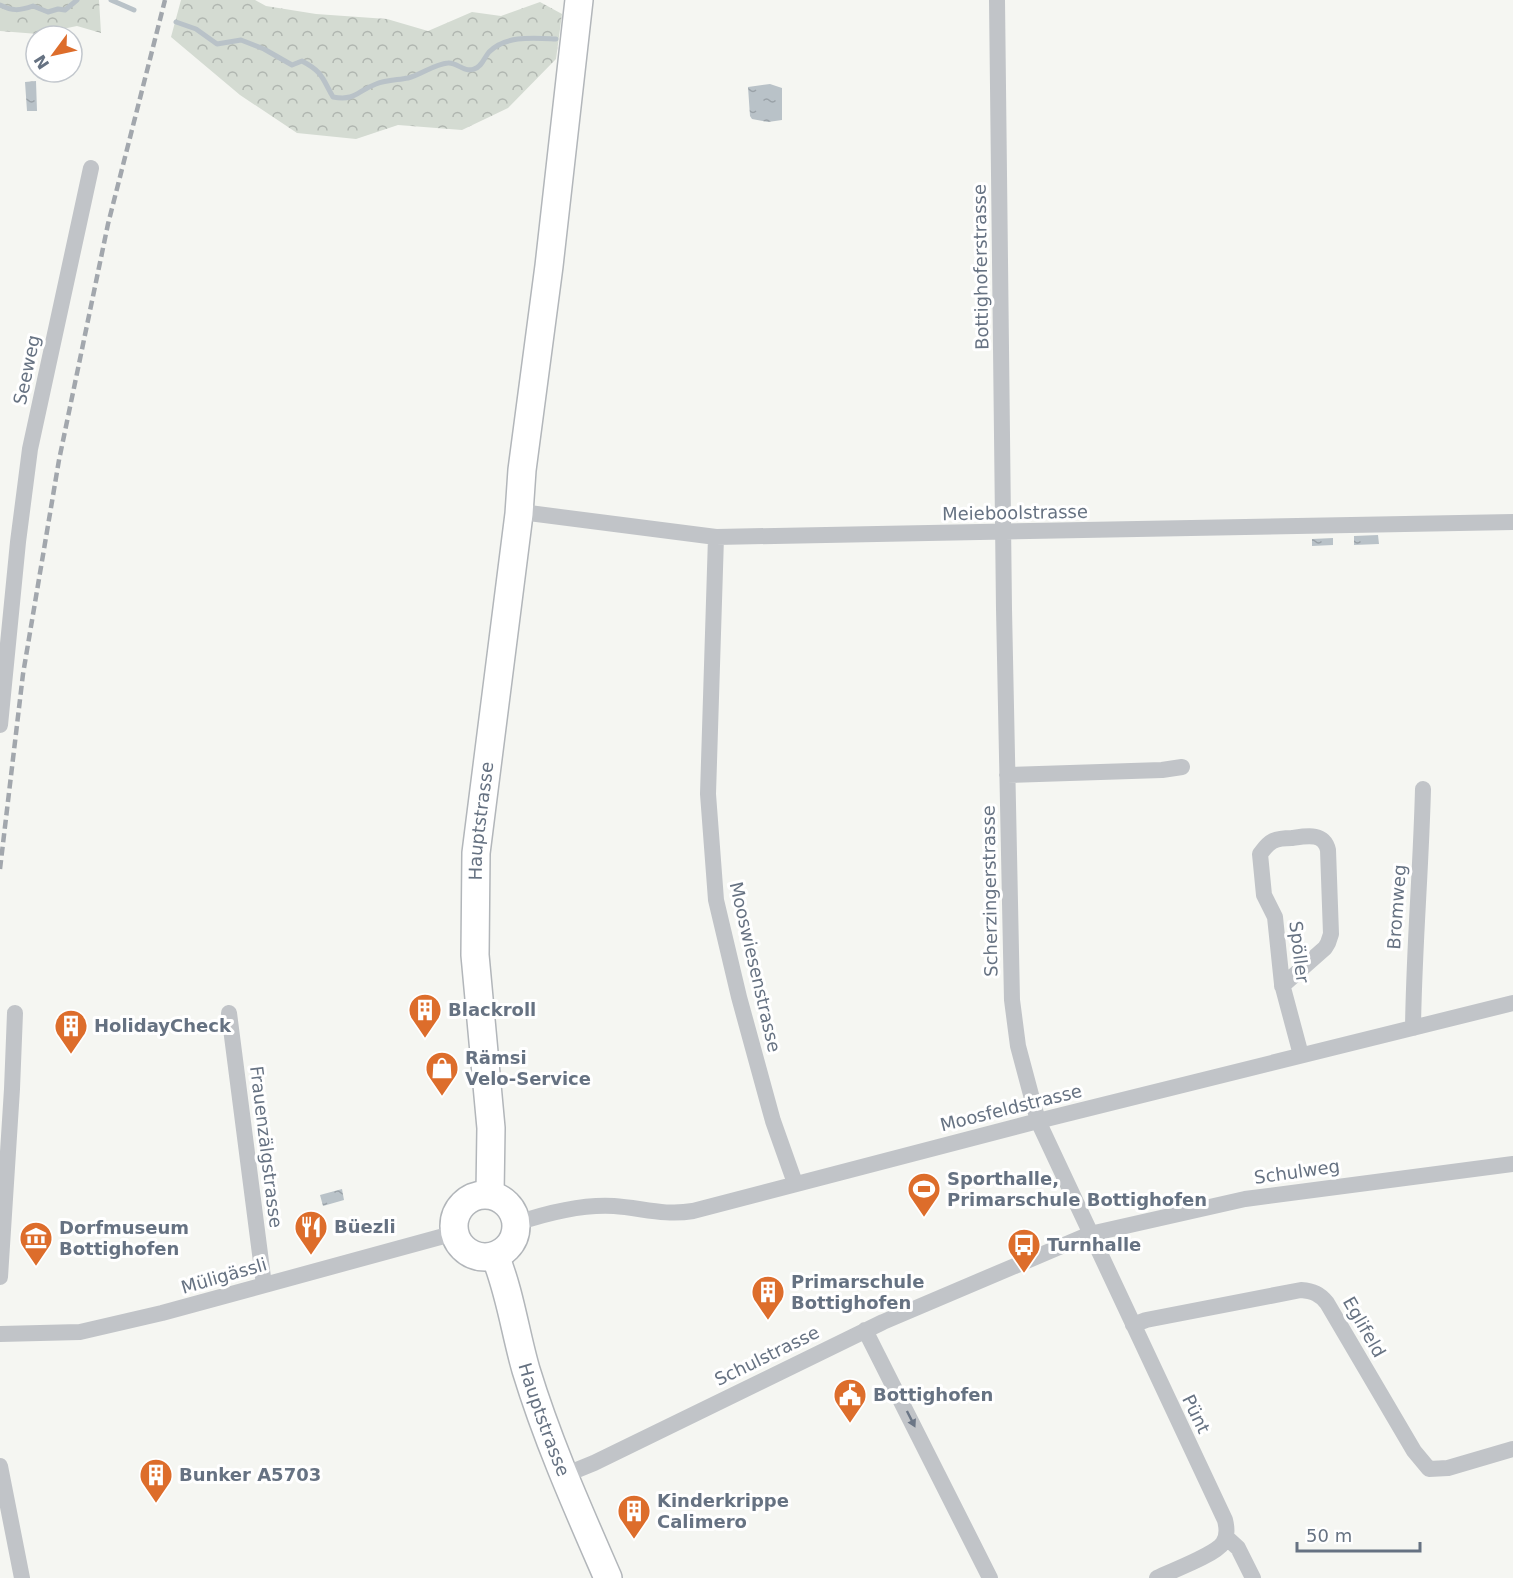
<svg xmlns="http://www.w3.org/2000/svg" width="1513" height="1578" font-family="'DejaVu Sans',sans-serif">
  <style>
    .forest { fill: url(#forest-crowns) }
    .water { fill: url(#water-ripples) }
    .lines { fill: none; stroke-linecap: round; stroke-linejoin: round }
    .stream { stroke: #b9c2c8; stroke-width: 5 }
    .primary-casing { stroke: #b2b6ba; stroke-width: 30 }
    .minor { stroke: #c1c4c8; stroke-width: 16 }
    .primary { stroke: #fff; stroke-width: 27 }
    .rail { stroke: #a2a7ad; stroke-width: 4.5; stroke-dasharray: 9 4.5; stroke-linecap: butt }
    .oneway { fill: #6b7686 }
    .labels { text-anchor: middle; stroke-width: 6; stroke-linejoin: round; paint-order: stroke }
    .street-label { font-size: 18px; fill: #667282; stroke: #fff }
    .poi-label { font-size: 18px; font-weight: bold; fill: #667282; stroke: #fff; text-anchor: start }
  </style>
  <defs>
    <pattern id="forest-crowns" width="20" height="18" patternUnits="userSpaceOnUse" patternTransform="scale(1.5)"><rect width="20" height="18" fill="#d4dbd2"/><path d="M2 6a3 3 0 1 1 6 0M12 15a3 3 0 1 1 6 0" fill="none" stroke="#b0b6b0"/></pattern>
    <pattern id="water-ripples" width="26" height="14" patternUnits="userSpaceOnUse" patternTransform="scale(1.5)"><rect width="26" height="14" fill="#b9c2c8"/><path d="M2 4q2-2 4 0t4 0M15 11q2-2 4 0t4 0" fill="none" stroke="#9aa2a8"/></pattern>
  </defs>
  <rect width="100%" height="100%" fill="#f5f6f2"/>
  <path class="forest" d="M 0,0 L 99,0 L 101,33 L 77,26 L 38,34 L 0,31 Z
    M 181,0 L 255,0 L 266,6 L 316,14 L 387,19 L 428,31 L 472,12 L 501,16 L 540,2 L 562,14 L 556,59 L 508,108 L 462,130 L 398,125 L 356,139 L 297,133 L 240,95 L 171,37 Z"/>
  <path class="water" d="M 36,81 L 37,111 L 27,111 L 25,82 Z
    M 770,84 L 782,88 L 782,120 L 768,122 L 752,119 L 750,116 L 748,87 Z
    M 1378,535 L 1379,544 L 1354,545 L 1354,536 Z
    M 1333,538 L 1333,545 L 1312,546 L 1312,539 Z
    M 342,1189 L 344,1200 L 323,1206 L 320,1195 Z"/>
  <g class="lines">
    <path class="stream" d="M 111,0 L 134,10
      M 0,5 C 12,11 19,11 33,6 L 48,12 L 58,9 L 65,10 L 77,0
      M 176,22 L 196,29 L 217,44 L 241,40 L 264,49 L 292,65 L 302,61 C 323,72 322,78 333,97 C 356,101 357,91 376,84 C 386,80 398,80 408,78 C 421,75 434,64 448,63 C 457,62 464,73 474,69 C 482,67 484,58 489,52 C 506,35 534,38 556,39"/>
    <g class="primary-casing">
      <g id="primary">
        <path id="s1" d="M 490,1194 L 491,1128 L 475,955 L 476,853 L 519,514 L 522,470 L 549,266 L 579,0"/>
        <circle cx="485" cy="1226" r="31"/>
        <path id="s2" d="M 495,1256 C 510,1292 515,1332 526,1370 C 548,1442 578,1509 608,1578"/>
      </g>
    </g>
    <path class="minor" d="M 997,0 L 1004,609 L 1012,1000 L 1018,1046 L 1038,1121 L 1225,1520 C 1227,1528 1228,1536 1223,1543 C 1215,1555 1171,1571 1157,1578
      M 519,514 L 529,513 L 716,537 L 1513,522
      M 716,537 L 708,794 L 716,900 L 739,997 L 773,1121 L 795,1183
      M 0,725 L 18,542 L 30,449 L 91,168
      M 1007,775 L 1162,770 L 1182,767
      M 1282,986 L 1325,948 L 1328,943 L 1331,934 L 1328,850 C 1324,832 1306,836 1292,838 C 1286,838 1279,838 1273,841 C 1267,844 1264,849 1260,854 L 1264,895 L 1275,917 L 1282,984 L 1301,1055
      M 229,1013 L 264,1285
      M 1413,1028 C 1414,948 1421,869 1423,789
      M 517,1223 C 547,1213 582,1204 614,1206 C 642,1208 665,1216 693,1211 L 1038,1121 L 1513,1003
      M 0,1277 L 12,1089 L 15,1013
      M 1133,1325 L 1146,1320 L 1301,1290 C 1313,1291 1320,1294 1327,1303 L 1414,1451 L 1429,1469 L 1448,1468 L 1513,1449
      M 865,1330 L 990,1578
      M 0,1334 L 80,1332 L 162,1313 L 455,1233
      M 0,1466 L 22,1578
      M 562,1476 L 594,1463 L 883,1322 L 1090,1234 L 1245,1199 L 1513,1164
      M 1226,1537 L 1238,1548 L 1253,1578"/>
    <use href="#primary" class="primary"/>
    <path class="rail" d="M 0,869 L 23,674 L 59,460 L 108,224 L 165,0"/>
  </g>
  <defs><path id="oneway-solid" d="M-6-.8H1V-3.2L6.5 0L1 3.2V.8H-6Z" transform="scale(1.5)"/></defs>
  <use class="oneway" href="#oneway-solid" transform="translate(911 1419) rotate(63)"/>
  <defs>
    <g id="building-pin" transform="scale(1.725)"><path d="M0 17L-7.5 6A9.5 9.5 0 1 1 7.5 6Z" fill="#dd6d2b" stroke="#fff"/><path d="M-4-6H4V6H1V3H-1V6H-4ZM-2.5-4.3h1.7v1.8h-1.7ZM.8-4.3h1.7v1.8H.8ZM-2.5-1h1.7V.8h-1.7ZM.8-1h1.7V.8H.8Z" fill="#fff"/></g>
    <g id="shop-pin" transform="scale(1.725)"><path d="M0 17L-7.5 6A9.5 9.5 0 1 1 7.5 6Z" fill="#dd6d2b" stroke="#fff"/><path d="M-5-2.5h2.3a2.7 3.5 0 0 1 5.4 0H5L5.5 6h-11ZM-1.5-2.5h3a1.5 2.3 0 0 0-3 0Z" fill="#fff"/></g>
    <g id="stadium-pin" transform="scale(1.725)"><path d="M0 17L-7.5 6A9.5 9.5 0 1 1 7.5 6Z" fill="#dd6d2b" stroke="#fff"/><path d="M0-5a6.5 5 0 1 0 0 10a6.5 5 0 1 0 0-10ZM-3.5-1.8h7v3.6h-7Z" fill="#fff"/></g>
    <g id="restaurant-pin" transform="scale(1.725)"><path d="M0 17L-7.5 6A9.5 9.5 0 1 1 7.5 6Z" fill="#dd6d2b" stroke="#fff"/><path d="M-5-6h1v4h1v-4h1v4h1v-4h1v5L-1.5 .5V6h-2V.5L-5-1ZM5-6V6H3V1.5H1.5Q1.5-4 5-6Z" fill="#fff"/></g>
    <g id="museum-pin" transform="scale(1.725)"><path d="M0 17L-7.5 6A9.5 9.5 0 1 1 7.5 6Z" fill="#dd6d2b" stroke="#fff"/><path d="M0-6L6-3V-2H-6V-3ZM-5-1h2V3h-2ZM-1-1h2V3h-2ZM3-1h2V3H3ZM-6 4H6V6H-6Z" fill="#fff"/></g>
    <g id="bus-pin" transform="scale(1.725)"><path d="M0 17L-7.5 6A9.5 9.5 0 1 1 7.5 6Z" fill="#dd6d2b" stroke="#fff"/><path d="M-5-6H5V4H4V6H2V4H-2V6H-4V4H-5ZM-3.5-4V0h7V-4ZM-3.5 1.2v1.5H-2V1.2ZM2 1.2v1.5H3.5V1.2Z" fill="#fff"/></g>
    <g id="civic-pin" transform="scale(1.725)"><path d="M0 17L-7.5 6A9.5 9.5 0 1 1 7.5 6Z" fill="#dd6d2b" stroke="#fff"/><path d="M-.6-6.5H3V-4.5H.6V-3L4-1V1h2V6H-6V1h2V-1L-.6-3ZM-1.2 2.5V6h2.4V2.5Z" fill="#fff"/></g>
  </defs>
  <g fill-rule="evenodd">
    <use href="#building-pin" x="425" y="1010"/>
    <use href="#building-pin" x="71" y="1026"/>
    <use href="#shop-pin" x="442" y="1068"/>
    <use href="#stadium-pin" x="924" y="1189"/>
    <use href="#restaurant-pin" x="311" y="1227"/>
    <use href="#museum-pin" x="36" y="1238"/>
    <use href="#bus-pin" x="1024" y="1245"/>
    <use href="#building-pin" x="768" y="1292"/>
    <use href="#civic-pin" x="850" y="1395"/>
    <use href="#building-pin" x="156" y="1475"/>
    <use href="#building-pin" x="634" y="1511"/>
  </g>
  <g class="labels">
    <g class="street-label">
      <text transform="translate(981 267) rotate(-91)" y="6">Bottighoferstrasse</text>
      <text transform="translate(27 370) rotate(-78)" y="6">Seeweg</text>
      <text transform="translate(1015 513) rotate(-1)" y="6">Meieboolstrasse</text>
      <text dy="6" stroke="none"><textPath href="#s1" startOffset="374">Hauptstrasse</textPath></text>
      <text transform="translate(990 891) rotate(-91)" y="6">Scherzingerstrasse</text>
      <text transform="translate(1397 907) rotate(-86)" y="6">Bromweg</text>
      <text transform="translate(1299 952) rotate(83)" y="6">Spöller</text>
      <text transform="translate(755 967) rotate(77)" y="6">Mooswiesenstrasse</text>
      <text transform="translate(1011 1108) rotate(-14)" y="6">Moosfeldstrasse</text>
      <text transform="translate(266 1147) rotate(83)" y="6">Frauenzälgstrasse</text>
      <text transform="translate(1297 1172) rotate(-8)" y="6">Schulweg</text>
      <text transform="translate(224 1276) rotate(-16)" y="6">Müligässli</text>
      <text transform="translate(1364 1327) rotate(60)" y="6">Eglifeld</text>
      <text transform="translate(767 1356) rotate(-26)" y="6">Schulstrasse</text>
      <text transform="translate(1196 1414) rotate(64)" y="6">Pünt</text>
      <text dy="6" stroke="none"><textPath href="#s2" startOffset="171">Hauptstrasse</textPath></text>
    </g>
    <g class="poi-label">
      <text x="448" y="1016">Blackroll</text>
      <text x="94" y="1032">HolidayCheck</text>
      <text x="465" y="1064">Rämsi<tspan x="465" dy="21">Velo-Service</tspan></text>
      <text x="947" y="1185">Sporthalle,<tspan x="947" dy="21">Primarschule Bottighofen</tspan></text>
      <text x="334" y="1233">Büezli</text>
      <text x="59" y="1234">Dorfmuseum<tspan x="59" dy="21">Bottighofen</tspan></text>
      <text x="1047" y="1251">Turnhalle</text>
      <text x="791" y="1288">Primarschule<tspan x="791" dy="21">Bottighofen</tspan></text>
      <text x="873" y="1401">Bottighofen</text>
      <text x="179" y="1481">Bunker A5703</text>
      <text x="657" y="1507">Kinderkrippe<tspan x="657" dy="21">Calimero</tspan></text>
    </g>
  </g>
  <g transform="translate(54 54) rotate(237)"><circle r="28" fill="#ffffff" stroke="#c2c7cd" stroke-width="1.5"/>
  <path d="M0-4.5L10 22L0 15L-10 22Z" fill="#dd6d2b"/>
  <text y="-9" font-size="16" font-weight="bold" text-anchor="middle" fill="#667282">N</text>
  </g>
  <path d="M1297 1542v9h123v-9" fill="none" stroke="#667282" stroke-width="3"/>
  <text x="1306" y="1542" font-size="18" fill="#667282" stroke="#ffffff" stroke-width="4.5" paint-order="stroke">50 m</text>
</svg>
